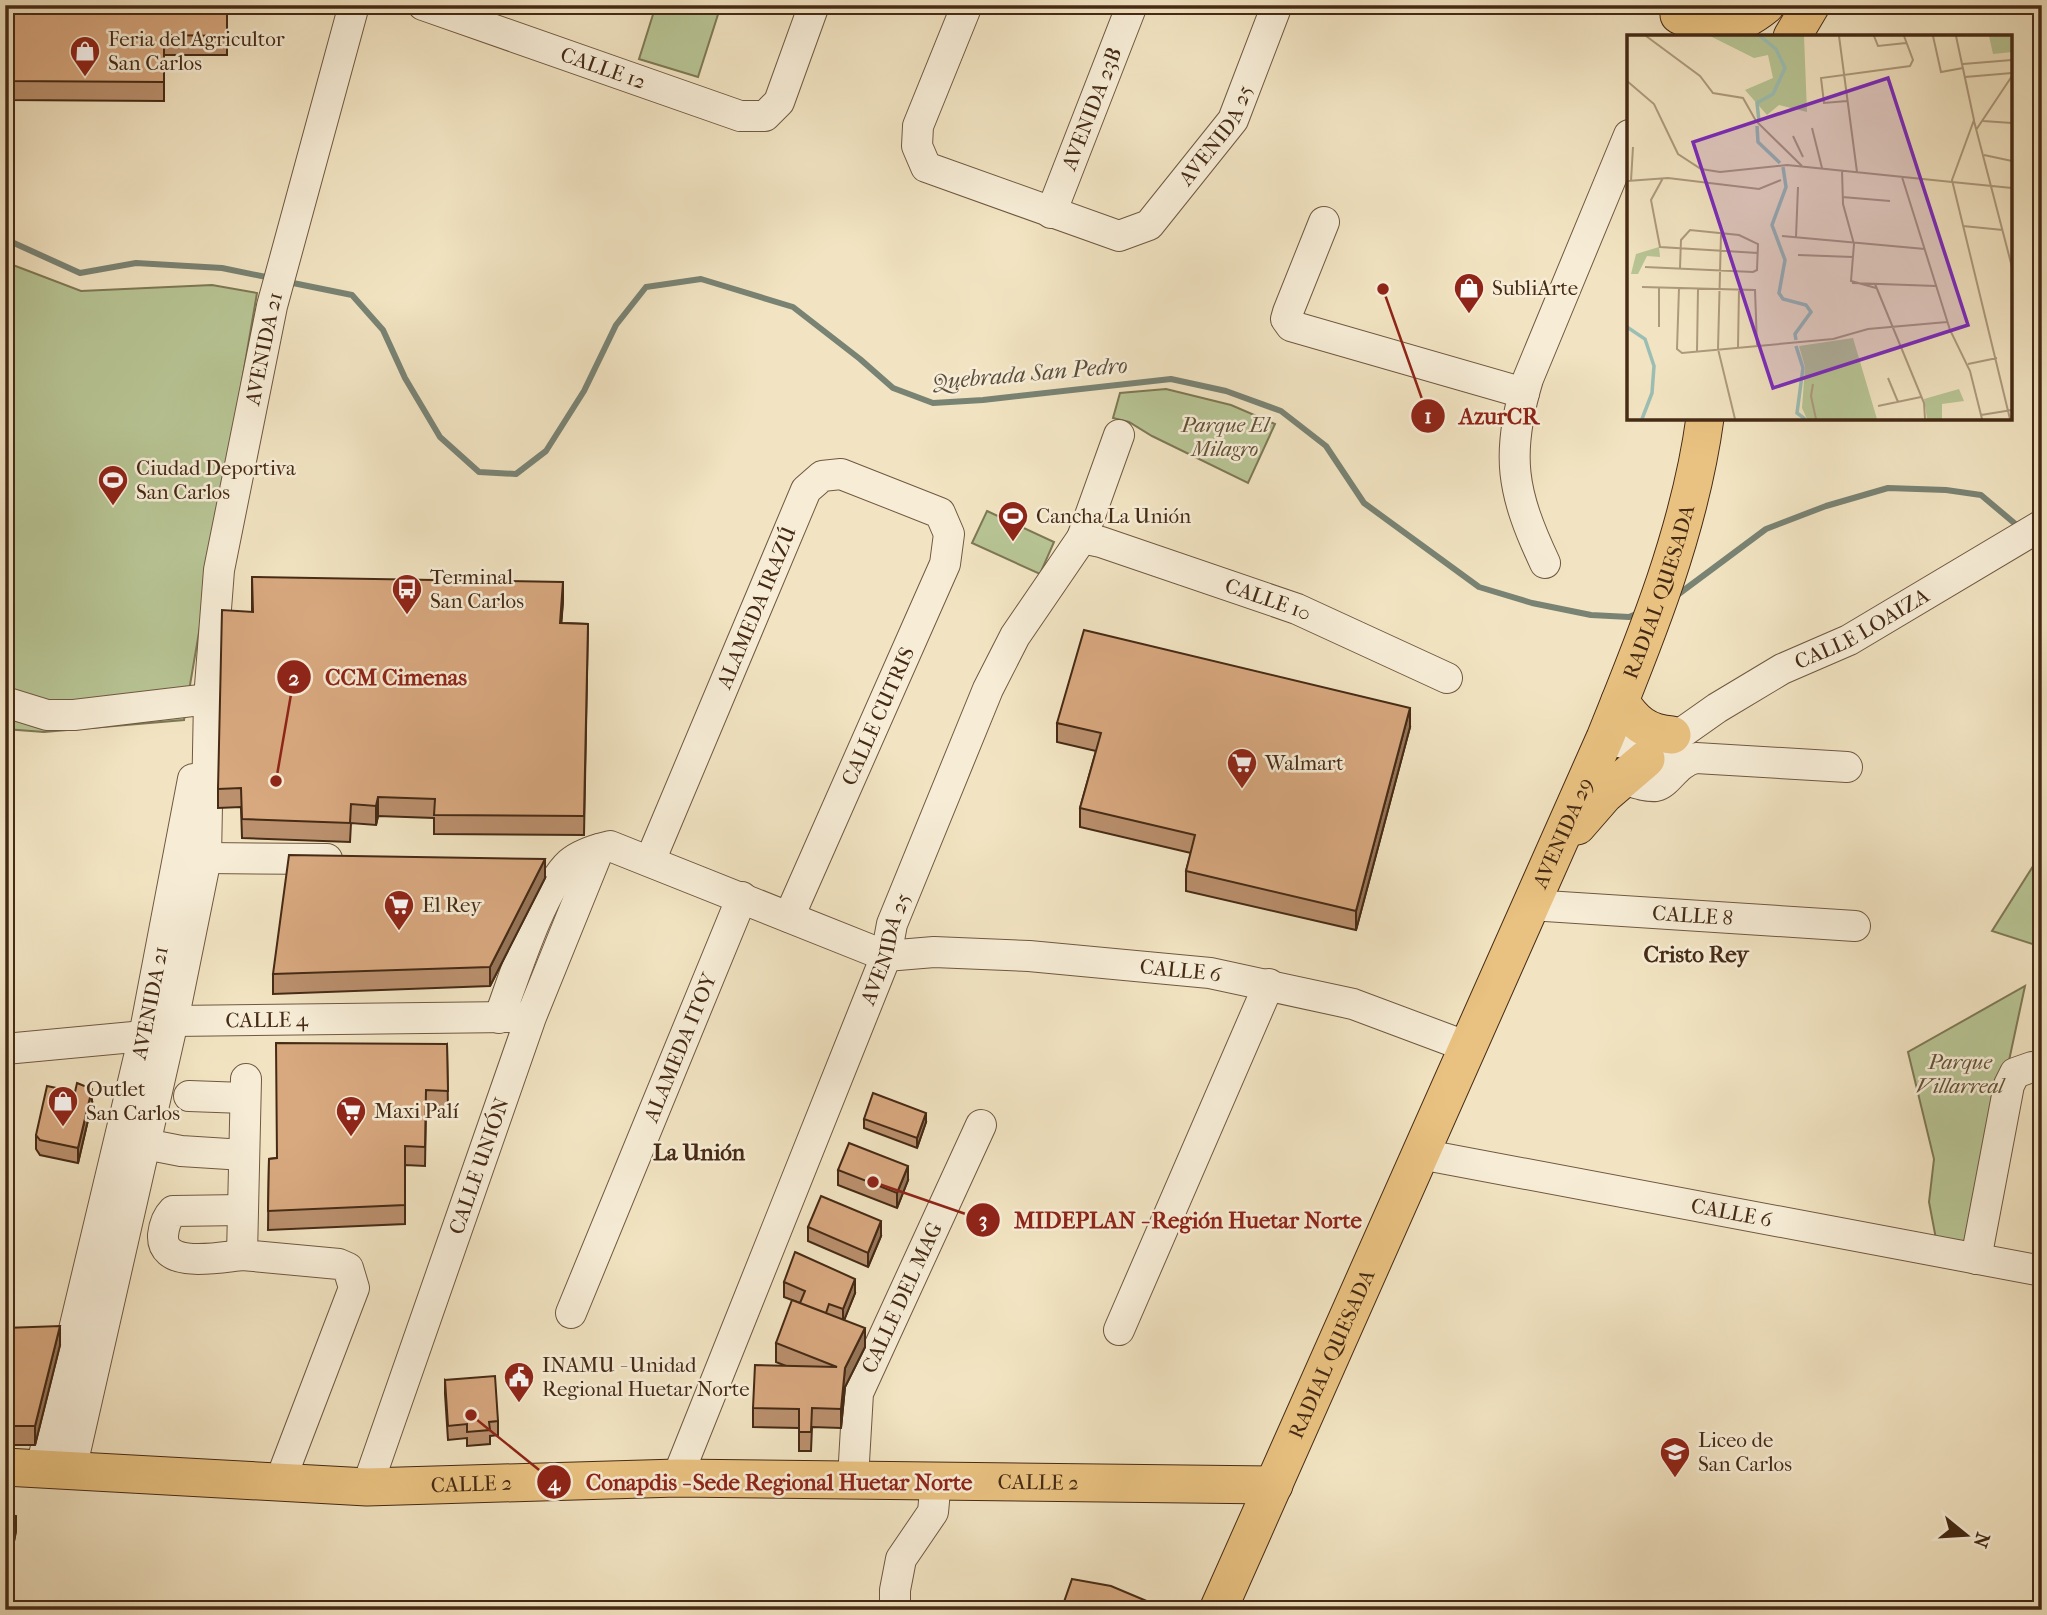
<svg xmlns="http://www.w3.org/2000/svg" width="2047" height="1615" font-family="'IM FELL French Canon',serif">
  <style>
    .green { fill: #b8c595; stroke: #7e7855; stroke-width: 2 }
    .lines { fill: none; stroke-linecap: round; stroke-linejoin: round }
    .stream { stroke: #798374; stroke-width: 6 }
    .minor-casing { stroke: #705840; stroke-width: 32 }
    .major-casing { stroke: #452a15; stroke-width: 39 }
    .minor { stroke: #f7edd7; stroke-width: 30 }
    .major { stroke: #e9c281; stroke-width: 37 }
    .wall { fill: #ba906d; stroke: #452a15; stroke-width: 2 }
    .shaded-wall { fill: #977659; stroke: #452a15; stroke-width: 2 }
    .building { fill: #d8a87f; stroke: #452a15; stroke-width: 2 }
    .labels { text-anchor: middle; stroke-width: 5; stroke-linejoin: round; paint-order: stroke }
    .poi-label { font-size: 21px; fill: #452a15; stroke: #f7edd7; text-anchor: start }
    .street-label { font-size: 21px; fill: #452a15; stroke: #f7edd7 }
    .park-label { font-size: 21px; font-style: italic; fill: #625135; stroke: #f7edd7 }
    .water-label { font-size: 23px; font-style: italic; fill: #5a4f3d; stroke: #f7edd7 }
    .neighbourhood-label { font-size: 23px; font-weight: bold; fill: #452a15; stroke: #f7edd7 }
    .inset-river { fill: none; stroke: #9bbeb4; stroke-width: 3.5 }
    .inset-road { fill: none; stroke: #ad9a7d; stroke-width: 2 }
    .view { fill: #7b2cbf; fill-opacity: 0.15; stroke: #7b2cbf; stroke-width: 3.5 }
    .inset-edge { fill: none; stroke: #452a15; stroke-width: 3.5 }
    .leader { fill: none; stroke: #8f2418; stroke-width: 2.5 }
    .callout-dot { fill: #8f2418; stroke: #f7edd7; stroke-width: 2.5 }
    .mark-label { font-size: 21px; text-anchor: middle; font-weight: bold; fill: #fff }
    .callout-label { font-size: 23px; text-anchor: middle; font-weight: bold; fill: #8f2418; stroke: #f7edd7; stroke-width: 5; stroke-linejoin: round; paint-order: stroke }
  </style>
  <rect width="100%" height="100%" fill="#f2e4c2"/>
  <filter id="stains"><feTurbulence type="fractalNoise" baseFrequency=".00286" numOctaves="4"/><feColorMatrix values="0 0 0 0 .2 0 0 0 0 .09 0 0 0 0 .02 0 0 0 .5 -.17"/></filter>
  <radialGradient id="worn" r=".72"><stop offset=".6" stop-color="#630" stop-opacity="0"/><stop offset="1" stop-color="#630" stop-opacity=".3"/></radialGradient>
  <path class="green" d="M 656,5 L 721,5 L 698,77 L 639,59 Z
    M 5,262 L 81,291 L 212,285 L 257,293 L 184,720 L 44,732 L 5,729 Z
    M 1166,389 L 1231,405 L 1275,424 L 1248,483 L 1152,436 L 1129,422 L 1113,418 L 1120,393 Z
    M 987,511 L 1054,542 L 1040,574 L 972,543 Z
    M 2042,852 L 2042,947 L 1992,931 Z
    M 2025,986 L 1969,1247 L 1936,1239 L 1929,1202 L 1934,1159 L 1908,1052 Z"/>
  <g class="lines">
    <path class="stream" d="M 5,239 L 80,273 L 136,263 L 222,268 L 271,278
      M 288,282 L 352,295 L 383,330 L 405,378 L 440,437 L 479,472 L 516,474 L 546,451 L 584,391 L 616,325 L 646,287 L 701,279 L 793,307 L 860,359 L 893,388 L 933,403 L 983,400 L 1171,379 L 1226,391 L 1281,411 L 1326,446 L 1364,503 L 1479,587 L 1532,603 L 1591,615 L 1629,617 L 1641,612
      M 1676,596 L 1766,529 L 1826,506 L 1888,488 L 1946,490 L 1981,495 L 2019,527"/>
    <g class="minor-casing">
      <g id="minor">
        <path id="s1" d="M 423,5 L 740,116 L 765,116 L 779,102 L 814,5"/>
        <path id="s2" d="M 967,5 L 918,126 L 917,146 L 926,167 L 1119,236 L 1149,225 L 1233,120 L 1277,5"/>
        <path id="s3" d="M 1051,213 L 1132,5"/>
        <path d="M 1324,222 L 1288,312 L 1286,319 L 1291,326 L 1524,393"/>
        <path id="s4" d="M 1082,538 L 1101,542 L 1297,609 L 1447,678"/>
        <path d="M 1545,563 C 1512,493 1505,455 1528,379 L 1629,135"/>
        <path d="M 5,702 L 47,715 L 74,715 L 209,699"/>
        <path d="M 1605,738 C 1631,748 1648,742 1674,735"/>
        <path id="s5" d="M 1656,751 L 1717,708 L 1782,669 L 1849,640 L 2042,525"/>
        <path d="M 1623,779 C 1633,782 1645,787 1656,786 C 1669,783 1675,763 1696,758 L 1847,767"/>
        <path d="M 206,858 L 327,859"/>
        <path id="s6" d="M 650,861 L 806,490 L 822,476 L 841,474 L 940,513 L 949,534 L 945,564 L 789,917"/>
        <path id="s7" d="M 1530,905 L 1855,926"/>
        <path id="s8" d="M 499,1018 C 514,978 541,889 570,863 C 580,854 597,849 610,846 L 886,956 L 934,952 L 1029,956 L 1210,973 L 1353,1004 L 1468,1047"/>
        <path id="s9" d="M 5,1049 L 144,1036 L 173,1021 L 517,1017"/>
        <path d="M 246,1079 L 242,1255 L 339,1264 L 348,1268 L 354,1288 L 279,1484"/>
        <path d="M 189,1096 L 244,1098"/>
        <path d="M 145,1144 L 181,1151 L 244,1155"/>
        <path id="s10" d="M 1420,1154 L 2042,1271"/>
        <path d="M 242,1255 C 220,1257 161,1270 163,1235 C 164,1226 166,1218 173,1211 L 242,1210"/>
        <path d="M 1976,1259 L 2009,1085 L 2015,1073 L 2032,1067 L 2042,1069"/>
        <path id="s11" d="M 571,1313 L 742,897"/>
        <path d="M 1119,1330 L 1269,984"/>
        <path id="s12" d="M 41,1468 L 144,1036 L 193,779"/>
        <path id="s13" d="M 71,1470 L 173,1021 L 206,858 L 209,699 L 219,570 L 272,306 L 354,5"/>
        <path id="s14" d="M 677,1478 L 886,956 L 892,924 L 988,689 L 1015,636 L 1082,538 L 1119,435"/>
        <path id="s15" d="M 853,1479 L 858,1393 L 981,1125"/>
        <path id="s16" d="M 367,1487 L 531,1017 L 599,849"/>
        <path d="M 895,1610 L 895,1590 L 901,1559 L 933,1512 L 936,1480"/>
      </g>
    </g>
    <g class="major-casing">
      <g id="major">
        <path d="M 1679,15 C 1715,33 1735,30 1766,5"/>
        <path d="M 1792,37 L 1811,5"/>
        <path d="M 1620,701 C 1634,722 1646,733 1672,735"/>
        <path d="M 1577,826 L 1604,795 L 1646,759"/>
        <path id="s17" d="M 5,1467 L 367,1487 L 677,1478 L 1274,1485"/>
        <path id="s18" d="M 1218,1610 L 1605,738 C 1647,635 1690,529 1705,418"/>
      </g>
    </g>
    <use href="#minor" class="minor"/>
    <use href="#major" class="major"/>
  </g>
  <path class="wall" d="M 5,13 L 227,14 L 227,55 L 164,55 L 164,101 L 5,100 Z
    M 252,577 L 563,601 L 561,623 L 588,624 L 584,835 L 434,834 L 434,818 L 378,816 L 376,825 L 351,823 L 350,842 L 242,838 L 241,807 L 218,808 L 218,789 L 252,612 Z
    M 1057,723 L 1410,727 L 1356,930 L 1186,891 L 1186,871 L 1191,853 L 1080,827 L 1080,808 L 1096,751 L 1057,742 Z
    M 545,878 L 490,986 L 273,994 L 273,974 Z
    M 447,1044 L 448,1111 L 426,1109 L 425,1166 L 405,1165 L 405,1224 L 268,1230 L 269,1159 L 277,1158 Z
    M 92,1103 L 78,1163 L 40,1155 L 36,1149 L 36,1135 Z
    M 864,1119 L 926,1122 L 917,1148 L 864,1128 Z
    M 838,1170 L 908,1180 L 897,1208 L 838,1185 Z
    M 808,1227 L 881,1236 L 868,1267 L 808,1241 Z
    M 784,1282 L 855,1293 L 844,1320 L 865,1347 L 845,1387 L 841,1428 L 812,1427 L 811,1451 L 799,1451 L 799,1428 L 753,1427 L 753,1408 L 786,1366 L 776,1362 L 776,1343 L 800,1303 L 784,1297 Z
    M 5,1328 L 60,1345 L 35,1445 L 5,1445 Z
    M 445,1380 L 498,1421 L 498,1435 L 490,1436 L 490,1444 L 467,1446 L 467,1438 L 448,1440 L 445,1394 Z
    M 5,1514 L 16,1531 L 8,1572 L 5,1571 Z
    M 1064,1602 L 1168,1610 L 1064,1610 Z"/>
  <path class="shaded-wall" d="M 563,582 L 563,601 L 560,642 L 560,623 Z
    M 1410,708 L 1410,727 L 1356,930 L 1356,911 Z
    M 378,797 L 378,816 L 376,825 L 376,806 Z
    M 545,859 L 545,878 L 490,986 L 490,967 Z
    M 92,1089 L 92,1103 L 78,1163 L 78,1148 Z
    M 926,1113 L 926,1122 L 917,1148 L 917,1138 Z
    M 908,1166 L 908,1180 L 897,1208 L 897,1193 Z
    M 881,1221 L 881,1236 L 868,1267 L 868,1253 Z
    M 855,1279 L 855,1293 L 843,1323 L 843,1309 Z
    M 60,1326 L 60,1345 L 35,1445 L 35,1426 Z
    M 865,1328 L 865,1347 L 845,1387 L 841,1428 L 841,1409 L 845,1368 Z
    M 16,1516 L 16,1531 L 8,1572 L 8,1557 Z"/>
  <path class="building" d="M 5,13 L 227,14 L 227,36 L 164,35 L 164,82 L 5,81 Z
    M 252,577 L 563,582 L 560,623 L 588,624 L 584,816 L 434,815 L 435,799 L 378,797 L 376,806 L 351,804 L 350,823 L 242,819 L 241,788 L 218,789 L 222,610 L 253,612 Z
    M 1084,630 L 1410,708 L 1356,911 L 1186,871 L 1195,835 L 1080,808 L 1101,733 L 1057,723 Z
    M 289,855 L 545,859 L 490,967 L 273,974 Z
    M 276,1043 L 447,1044 L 448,1091 L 426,1090 L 425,1147 L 405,1146 L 405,1205 L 268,1211 L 269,1159 L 277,1158 Z
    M 77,1083 L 92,1089 L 78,1148 L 40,1140 L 36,1135 L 47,1086 L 75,1092 Z
    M 873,1093 L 926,1113 L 917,1138 L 864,1119 Z
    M 849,1143 L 908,1166 L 897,1193 L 838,1170 Z
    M 821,1196 L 881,1221 L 868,1253 L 808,1227 Z
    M 795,1252 L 855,1279 L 843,1309 L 829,1304 L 826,1313 L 800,1303 L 805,1291 L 784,1282 Z
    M 792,1300 L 865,1328 L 845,1368 L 841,1409 L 812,1408 L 811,1432 L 799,1432 L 799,1409 L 753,1408 L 755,1365 L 837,1367 L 776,1343 Z
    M 60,1326 L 35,1426 L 5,1426 L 5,1328 Z
    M 495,1376 L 498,1421 L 489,1422 L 490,1430 L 467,1432 L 467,1424 L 448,1426 L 445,1380 Z
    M 5,1514 L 16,1516 L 8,1557 L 5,1557 Z
    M 1072,1579 L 1111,1586 L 1168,1610 L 1083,1610 L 1064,1602 Z"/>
  <defs>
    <g id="shop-pin" transform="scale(1.575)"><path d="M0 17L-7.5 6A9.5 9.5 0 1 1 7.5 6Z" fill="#8f2418" stroke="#f7edd7"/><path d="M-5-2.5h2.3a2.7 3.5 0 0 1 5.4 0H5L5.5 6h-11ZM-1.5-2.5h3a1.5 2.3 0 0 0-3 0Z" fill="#fff"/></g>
    <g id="stadium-pin" transform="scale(1.575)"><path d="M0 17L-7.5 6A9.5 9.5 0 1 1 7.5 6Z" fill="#8f2418" stroke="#f7edd7"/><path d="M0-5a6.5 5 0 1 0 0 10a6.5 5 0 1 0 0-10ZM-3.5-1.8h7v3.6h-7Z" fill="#fff"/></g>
    <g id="bus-pin" transform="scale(1.575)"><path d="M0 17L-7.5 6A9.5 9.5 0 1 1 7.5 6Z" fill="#8f2418" stroke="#f7edd7"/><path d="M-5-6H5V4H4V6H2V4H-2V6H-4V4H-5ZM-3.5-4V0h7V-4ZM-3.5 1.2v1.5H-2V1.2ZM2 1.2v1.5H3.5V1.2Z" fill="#fff"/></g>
    <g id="supermarket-pin" transform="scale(1.575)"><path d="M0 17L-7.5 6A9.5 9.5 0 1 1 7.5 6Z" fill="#8f2418" stroke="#f7edd7"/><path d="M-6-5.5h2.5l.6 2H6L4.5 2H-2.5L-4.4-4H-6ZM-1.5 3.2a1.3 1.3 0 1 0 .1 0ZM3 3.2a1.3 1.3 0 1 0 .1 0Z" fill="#fff"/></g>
    <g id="civic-pin" transform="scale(1.575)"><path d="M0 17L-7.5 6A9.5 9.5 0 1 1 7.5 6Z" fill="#8f2418" stroke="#f7edd7"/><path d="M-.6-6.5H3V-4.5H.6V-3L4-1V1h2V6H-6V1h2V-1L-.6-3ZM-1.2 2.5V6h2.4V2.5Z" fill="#fff"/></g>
    <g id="school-pin" transform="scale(1.575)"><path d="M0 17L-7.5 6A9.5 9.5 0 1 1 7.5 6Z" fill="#8f2418" stroke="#f7edd7"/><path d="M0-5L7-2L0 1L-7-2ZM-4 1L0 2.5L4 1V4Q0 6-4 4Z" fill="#fff"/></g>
  </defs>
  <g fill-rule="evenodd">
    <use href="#shop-pin" x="85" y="51"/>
    <use href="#shop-pin" x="1469" y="288"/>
    <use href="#stadium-pin" x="113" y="480"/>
    <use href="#stadium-pin" x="1013" y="516"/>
    <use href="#bus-pin" x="407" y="589"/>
    <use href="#supermarket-pin" x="1242" y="763"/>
    <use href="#supermarket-pin" x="399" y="905"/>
    <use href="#shop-pin" x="63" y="1101"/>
    <use href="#supermarket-pin" x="351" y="1111"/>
    <use href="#civic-pin" x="519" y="1377"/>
    <use href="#school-pin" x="1675" y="1452"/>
  </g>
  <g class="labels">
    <g class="poi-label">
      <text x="108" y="46">Feria del Agricultor<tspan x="108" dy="24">San Carlos</tspan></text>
      <text x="1492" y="295">SubliArte</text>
      <text x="136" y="475">Ciudad Deportiva<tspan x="136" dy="24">San Carlos</tspan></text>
      <text x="1036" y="523">Cancha La Unión</text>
      <text x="430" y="584">Terminal<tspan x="430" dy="24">San Carlos</tspan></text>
      <text x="1265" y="770">Walmart</text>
      <text x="422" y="912">El Rey</text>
      <text x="86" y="1096">Outlet<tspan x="86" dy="24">San Carlos</tspan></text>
      <text x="374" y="1118">Maxi Palí</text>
      <text x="542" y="1372">INAMU - Unidad<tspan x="542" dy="24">Regional Huetar Norte</tspan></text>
      <text x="1698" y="1447">Liceo de<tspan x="1698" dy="24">San Carlos</tspan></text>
    </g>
    <g class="street-label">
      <text dy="7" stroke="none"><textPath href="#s1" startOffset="191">CALLE 12</textPath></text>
      <text dy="7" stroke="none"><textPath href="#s3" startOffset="112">AVENIDA 23B</textPath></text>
      <text dy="7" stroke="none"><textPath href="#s2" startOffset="523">AVENIDA 25</textPath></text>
      <text dy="7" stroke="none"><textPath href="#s13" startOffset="1141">AVENIDA 21</textPath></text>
      <text dy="7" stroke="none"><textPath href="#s18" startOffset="1110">RADIAL QUESADA</textPath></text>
      <text dy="7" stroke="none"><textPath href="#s4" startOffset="196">CALLE 10</textPath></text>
      <text dy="7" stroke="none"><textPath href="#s6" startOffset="275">ALAMEDA IRAZÚ</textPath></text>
      <text dy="7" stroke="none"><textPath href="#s5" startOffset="240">CALLE LOAIZA</textPath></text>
      <text transform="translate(878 716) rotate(-66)" y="7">CALLE CUTRIS</text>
      <text dy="7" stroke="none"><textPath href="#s18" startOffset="850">AVENIDA 29</textPath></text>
      <text dy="7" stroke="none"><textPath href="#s7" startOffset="163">CALLE 8</textPath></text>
      <text dy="7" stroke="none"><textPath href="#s14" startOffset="569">AVENIDA 25</textPath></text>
      <text dy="7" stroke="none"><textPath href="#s8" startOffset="808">CALLE 6</textPath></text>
      <text dy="7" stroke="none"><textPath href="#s12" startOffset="478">AVENIDA 21</textPath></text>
      <text dy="7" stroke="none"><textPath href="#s9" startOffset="266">CALLE 4</textPath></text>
      <text dy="7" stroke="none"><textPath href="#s11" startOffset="287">ALAMEDA ITOY</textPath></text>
      <text dy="7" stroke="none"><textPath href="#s16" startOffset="340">CALLE UNIÓN</textPath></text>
      <text dy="7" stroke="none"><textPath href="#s10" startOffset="317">CALLE 6</textPath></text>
      <text dy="7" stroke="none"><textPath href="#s15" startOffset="191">CALLE DEL MAG</textPath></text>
      <text dy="7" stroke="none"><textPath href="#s18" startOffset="280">RADIAL QUESADA</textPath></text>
      <text dy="7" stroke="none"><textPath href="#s17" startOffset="1034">CALLE 2</textPath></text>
      <text dy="7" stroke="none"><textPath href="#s17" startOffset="467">CALLE 2</textPath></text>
    </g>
    <g class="park-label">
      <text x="1225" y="432">Parque El<tspan x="1225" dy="24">Milagro</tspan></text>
      <text x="1960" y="1069">Parque<tspan x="1960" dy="24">Villarreal</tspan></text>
    </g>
    <g class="water-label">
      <text transform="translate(1030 373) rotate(-5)" y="8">Quebrada San Pedro</text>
    </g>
    <g class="neighbourhood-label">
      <text x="1696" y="962">Cristo Rey</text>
      <text x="699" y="1160">La Unión</text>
    </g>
  </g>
  <g transform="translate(1627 35)">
    <rect width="385" height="385" fill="#f2e4c2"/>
    <path d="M 83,1 L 177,1 L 180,77 L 152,70 L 140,80 L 118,55 L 146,43 L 141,20 L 127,23 ZM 362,1 L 385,1 L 385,17 L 366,19 ZM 32,212 L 33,222 L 20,221 L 11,239 L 4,239 L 9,219 ZM 226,303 L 250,384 L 180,384 L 175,373 L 178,332 L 172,311 ZM 332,354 L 337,366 L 315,369 L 315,384 L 300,384 L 297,364 Z" fill="#b8c595"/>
    <path class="inset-river" d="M 132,86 L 130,68 L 146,59 L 158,33 L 149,14 L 133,1M 130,91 L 131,107 L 153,128M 156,132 L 159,152 L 145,190 L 158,225 L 152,258 L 156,264 L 179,270 L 184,277 L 168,299 L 169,305M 0,292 L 18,304 L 27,331 L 25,358 L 15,384M 169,311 L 176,333 L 170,378 L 178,384"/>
    <path class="inset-road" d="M 19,1 L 73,41 L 86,58 L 116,63 L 129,86 L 175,131M 212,1 L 230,137M 247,1 L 251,11 L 279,8M 306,1 L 314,37 L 336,33M 329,1 L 347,85 L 325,145 L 383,384M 336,29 L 385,25M 338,42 L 385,38M 0,46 L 27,69 L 51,119 L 74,134 L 93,137 L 160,130 L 325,147M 220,66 L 197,68 L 194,43 L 283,31 L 286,25 L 277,1M 347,86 L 385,232M 356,86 L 385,88M 185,93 L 195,133M 349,95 L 385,41M 166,101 L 176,122M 357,120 L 385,126M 215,135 L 216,169 L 227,209 L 224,246 L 249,253M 275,142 L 323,295 L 343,336 L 355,384M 36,143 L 24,165 L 33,212 L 131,218M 0,146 L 41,143 L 132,154 L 154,145M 4,146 L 6,112M 325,147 L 385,153M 215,162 L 263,166M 336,191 L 376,195M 94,199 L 91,314 L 108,384M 155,201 L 298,214M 169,202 L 171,152M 171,220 L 226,222M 18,232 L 126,237 L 130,235 L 131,209 L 112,200 L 63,195 L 54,205 L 53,233M 225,248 L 309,251M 248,249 L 297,368 L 298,384M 15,252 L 128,255 L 130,310M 52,253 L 50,314 L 55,318 L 206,304 L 241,294 L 320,287M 32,292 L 32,253M 111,312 L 112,255M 70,316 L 71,254M 341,329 L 370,323M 261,343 L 271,367M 186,349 L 184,361 L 189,384M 251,371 L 294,362M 354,380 L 385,375"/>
    <path class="view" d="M 261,43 L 341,290 L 146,353 L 66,107 Z"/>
    <rect width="385" height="385" class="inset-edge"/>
  </g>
  <path class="leader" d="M1383 289L1428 416M276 781L294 677M873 1182L983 1220M471 1415L554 1482"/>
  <g class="callout-dot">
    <circle cx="1383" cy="289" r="7"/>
    <circle cx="276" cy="781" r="7"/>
    <circle cx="873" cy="1182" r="7"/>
    <circle cx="471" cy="1415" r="7"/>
    <circle cx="1428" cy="416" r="18"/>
    <circle cx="294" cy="677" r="18"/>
    <circle cx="983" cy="1220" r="18"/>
    <circle cx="554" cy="1482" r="18"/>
  </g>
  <g class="mark-label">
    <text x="1428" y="423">1</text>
    <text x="294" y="685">2</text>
    <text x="983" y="1227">3</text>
    <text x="554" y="1490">4</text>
  </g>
  <g class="callout-label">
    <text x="1499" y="424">AzurCR</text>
    <text x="396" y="685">CCM Cimenas</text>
    <text x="1188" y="1228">MIDEPLAN - Región Huetar Norte</text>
    <text x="779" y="1490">Conapdis - Sede Regional Huetar Norte</text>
  </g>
  <rect width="2047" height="1615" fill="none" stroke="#f2e4c2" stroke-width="28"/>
  <rect x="7" y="7" width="2033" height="1601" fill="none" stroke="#452a15" stroke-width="3.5"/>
  <rect x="14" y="14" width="2019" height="1587" fill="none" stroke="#452a15" stroke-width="2"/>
  <g transform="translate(1966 1535) rotate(108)" stroke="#f7edd7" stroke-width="5" paint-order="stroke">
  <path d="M0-5L12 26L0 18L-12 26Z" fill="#452a15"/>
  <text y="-10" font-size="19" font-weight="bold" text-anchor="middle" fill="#452a15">N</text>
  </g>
  <rect width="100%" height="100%" filter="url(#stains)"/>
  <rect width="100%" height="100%" fill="url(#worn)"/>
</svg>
